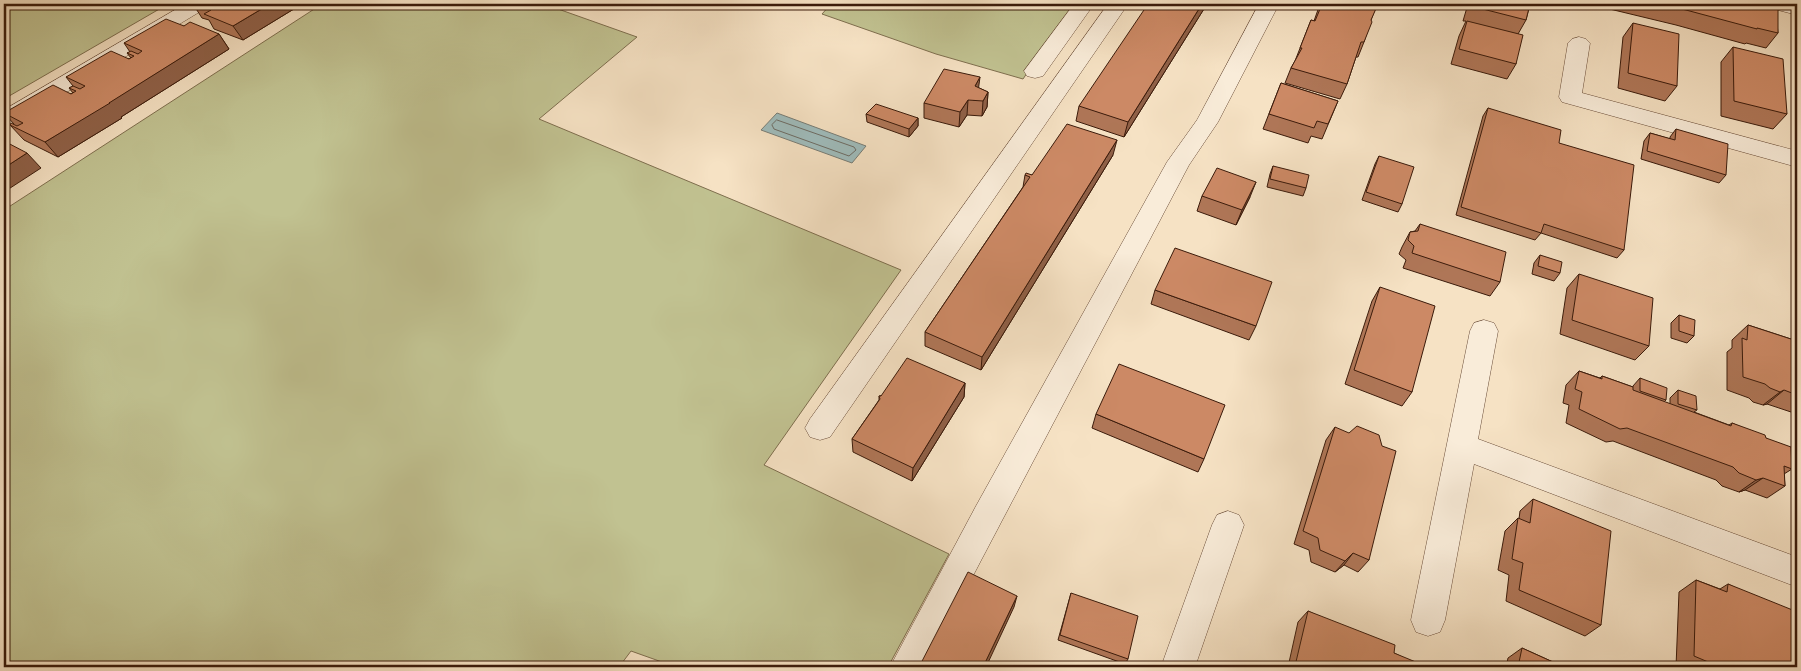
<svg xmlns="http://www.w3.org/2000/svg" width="1801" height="671" font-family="'IM FELL Double Pica',serif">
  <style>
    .green { fill: #c1c291; stroke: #7e6e4e }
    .water { fill: #9fbcbc; stroke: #777c75 }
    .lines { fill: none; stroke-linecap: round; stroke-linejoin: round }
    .shore { stroke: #6d6c64; stroke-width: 1 }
    .minor-casing { stroke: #6a4d39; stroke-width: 1 }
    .minor { fill: #f9ecd9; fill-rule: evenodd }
    .wall { fill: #af7657; stroke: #3b1b0b }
    .shaded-wall { fill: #8f6047; stroke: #3b1b0b }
    .building { fill: #cc8965; stroke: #3b1b0b }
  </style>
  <rect width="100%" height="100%" fill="#f6e2c4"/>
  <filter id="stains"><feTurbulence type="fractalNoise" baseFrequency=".004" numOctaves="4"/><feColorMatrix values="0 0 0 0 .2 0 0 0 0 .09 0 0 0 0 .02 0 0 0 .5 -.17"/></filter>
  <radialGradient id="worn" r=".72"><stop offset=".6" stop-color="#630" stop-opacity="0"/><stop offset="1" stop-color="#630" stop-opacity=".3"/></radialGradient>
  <path class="green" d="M 4,4 L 168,4 L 4,99 Z
    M 322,4 L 544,4 L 637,37 L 539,119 L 901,270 L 764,465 L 949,554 L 888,667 L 676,667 L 631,651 L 619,667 L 4,667 L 4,210 Z
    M 831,4 L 1074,4 L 1023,79 L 936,54 L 822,14 Z"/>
  <path class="water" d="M 777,113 L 866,146 L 852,163 L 761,130 Z"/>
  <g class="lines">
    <path class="shore" d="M 777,120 L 854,147 L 856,150 L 849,156 L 774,129 L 772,125 Z"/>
    <g class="minor-casing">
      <path id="minor" d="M 185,4 L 209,4 L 206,8 L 12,125 L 4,127 L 4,110 Z
        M 1074,4 L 1094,4 L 1043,76 L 1035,78 L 1027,76 L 1024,71 Z
        M 1108,4 L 1128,4 L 830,437 L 820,440 L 810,437 L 805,428 L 810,419 Z
        M 1259,4 L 1279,4 L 1218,122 L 1189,165 L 925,667 L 890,667 L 976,506 L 1167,162 L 1197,120 Z
        M 1767,4 L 1797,4 L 1797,15 L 1770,8 Z
        M 1579,37 L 1586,39 L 1590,43 L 1582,93 L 1797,151 L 1797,167 L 1562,102 L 1559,97 L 1568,43 L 1572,39 Z
        M 1484,320 L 1494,323 L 1498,331 L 1478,439 L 1797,557 L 1797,587 L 1474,464 L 1445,620 L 1440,632 L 1428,636 L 1416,632 L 1411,620 L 1470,331 L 1474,323 Z
        M 1228,511 L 1239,515 L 1244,525 L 1195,667 L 1161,667 L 1212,525 L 1217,515 Z"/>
    </g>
    <use href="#minor" class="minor"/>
  </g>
  <path class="wall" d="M 193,4 L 302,4 L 243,40 L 214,29 L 209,20 L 202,18 Z
    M 1207,4 L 1124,137 L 1076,121 L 1079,106 Z
    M 1320,4 L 1379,4 L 1377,4 L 1371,20 L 1364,42 L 1358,57 L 1356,57 L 1347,84 L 1340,99 L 1285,83 L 1291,68 L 1295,61 L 1311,20 L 1314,21 Z
    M 1468,4 L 1530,4 L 1526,20 L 1518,34 L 1516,64 L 1507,79 L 1451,64 L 1459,36 L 1466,21 L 1463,21 Z
    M 1589,4 L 1775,4 L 1778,33 L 1766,48 L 1746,43 L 1745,44 L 1676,25 Z
    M 1633,23 L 1677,86 L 1665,101 L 1618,88 L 1623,37 Z
    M 184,26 L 219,34 L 229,49 L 121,117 L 122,118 L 58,157 L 24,140 L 10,125 L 14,124 L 4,113 L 73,93 L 69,88 L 73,86 L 66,77 L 131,58 L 127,53 L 130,52 L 124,43 Z
    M 1733,47 L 1787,114 L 1773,129 L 1721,116 L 1721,62 Z
    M 1281,83 L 1338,101 L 1322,139 L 1311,136 L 1308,143 L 1263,129 Z
    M 979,88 L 988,92 L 987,107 L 982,116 L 967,115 L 959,127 L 924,118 L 924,103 Z
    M 1488,108 L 1559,143 L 1624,250 L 1617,258 L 1541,233 L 1535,240 L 1456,215 L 1483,116 Z
    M 866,114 L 918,118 L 918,126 L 909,137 L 867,122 Z
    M 1676,129 L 1726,175 L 1719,183 L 1641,159 L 1644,141 L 1650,133 L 1670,139 L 1670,137 Z
    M 1113,155 L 981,370 L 925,346 L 925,332 L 1023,187 L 1025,175 L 1032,175 Z
    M 1379,156 L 1402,204 L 1398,212 L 1362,200 L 1375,164 Z
    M 1273,166 L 1306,188 L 1303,196 L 1267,187 L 1270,174 Z
    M 1202,196 L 1250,197 L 1236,225 L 1197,211 Z
    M 1420,224 L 1500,282 L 1490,296 L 1403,268 L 1406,260 L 1399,254 L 1402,247 L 1410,232 L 1415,231 Z
    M 1540,255 L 1560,273 L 1554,281 L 1532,274 L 1534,263 Z
    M 1579,274 L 1649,346 L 1635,360 L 1560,334 L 1567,288 Z
    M 1380,287 L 1412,392 L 1402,406 L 1345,384 L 1372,301 Z
    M 1155,290 L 1256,326 L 1249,340 L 1151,304 Z
    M 1679,315 L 1694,336 L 1687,343 L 1671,338 L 1671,323 Z
    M 1748,325 L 1797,341 L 1797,407 L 1791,412 L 1767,404 L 1763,405 L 1753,402 L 1749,398 L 1727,390 L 1727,352 L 1732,348 L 1732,340 Z
    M 1579,371 L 1600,378 L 1602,376 L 1633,387 L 1633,386 L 1640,378 L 1666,400 L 1664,402 L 1670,404 L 1670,398 L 1678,390 L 1697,410 L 1694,412 L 1729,425 L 1732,423 L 1766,438 L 1792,469 L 1784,474 L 1785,486 L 1767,498 L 1745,490 L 1739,492 L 1722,486 L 1716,480 L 1613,441 L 1606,442 L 1566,423 L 1569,405 L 1563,403 L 1566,385 Z
    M 965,383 L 964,397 L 912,481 L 853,452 L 852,439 L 879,400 L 879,396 Z
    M 1096,414 L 1204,459 L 1198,472 L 1092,428 Z
    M 1335,427 L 1369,560 L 1358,572 L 1344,565 L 1335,572 L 1311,562 L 1309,550 L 1294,544 L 1326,440 Z
    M 1533,499 L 1601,625 L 1585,636 L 1506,601 L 1509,575 L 1498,570 L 1505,531 L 1518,518 L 1519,519 L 1520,511 Z
    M 1696,580 L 1720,589 L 1728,584 L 1796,619 L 1797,667 L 1676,667 L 1679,592 Z
    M 1071,593 L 1128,659 L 1125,664 L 1058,640 Z
    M 1308,611 L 1394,653 L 1423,667 L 1288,667 L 1298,622 Z
    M 1522,648 L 1564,667 L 1506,667 L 1508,658 Z"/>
  <path class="shaded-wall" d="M 270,4 L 302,4 L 243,40 L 233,26 Z
    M 1202,4 L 1207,4 L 1124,137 L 1128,122 Z
    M 219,34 L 229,49 L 121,117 L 122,118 L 58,157 L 45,142 Z
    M 980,77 L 978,92 L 974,101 L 975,86 Z
    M 988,92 L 987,107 L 982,116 L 983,101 Z
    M 968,100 L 967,115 L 959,127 L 960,112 Z
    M 918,118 L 918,126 L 909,137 L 909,129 Z
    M 1117,140 L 1113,155 L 981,370 L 982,357 Z
    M 27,153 L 41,168 L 4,192 L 4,168 Z
    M 1256,182 L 1250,197 L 1236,225 L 1242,210 Z
    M 965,383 L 964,397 L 912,481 L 913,468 Z
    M 1784,390 L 1767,404 L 1763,405 L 1780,392 Z
    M 1763,478 L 1745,490 L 1739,492 L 1756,480 Z
    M 1353,553 L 1344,565 L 1335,572 L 1345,561 Z
    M 1017,596 L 1014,607 L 986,667 L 983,667 Z"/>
  <path class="building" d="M 195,4 L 270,4 L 233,26 L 204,14 L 211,10 Z
    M 1148,4 L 1202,4 L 1128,122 L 1079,106 Z
    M 1320,4 L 1378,4 L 1371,20 L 1372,22 L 1364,42 L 1361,42 L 1347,84 L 1291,68 L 1302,48 L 1300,48 L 1311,20 L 1315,21 L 1320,9 L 1318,9 Z
    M 1472,4 L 1530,4 L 1526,20 L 1471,6 Z
    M 1660,4 L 1775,4 L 1778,5 L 1778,33 L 1757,28 L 1757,29 L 1686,10 Z
    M 166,19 L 184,26 L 190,22 L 219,34 L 109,103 L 110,103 L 45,142 L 10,125 L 11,123 L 17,126 L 23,123 L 4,113 L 53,85 L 71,94 L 76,91 L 69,88 L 73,86 L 80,89 L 85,86 L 66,77 L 111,51 L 129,59 L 134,56 L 127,53 L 131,51 L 138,54 L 142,51 L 124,43 Z
    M 1467,21 L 1523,35 L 1516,64 L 1459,49 Z
    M 1633,23 L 1679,34 L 1677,86 L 1628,73 Z
    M 1733,47 L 1783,59 L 1787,114 L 1734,101 Z
    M 944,69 L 980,77 L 975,86 L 988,92 L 983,101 L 968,100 L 960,112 L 924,103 Z
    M 1281,83 L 1338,101 L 1328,124 L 1317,121 L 1314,128 L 1269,114 Z
    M 876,104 L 918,118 L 909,129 L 866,114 Z
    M 1488,108 L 1561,130 L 1559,143 L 1634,165 L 1624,250 L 1544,224 L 1541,233 L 1461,207 Z
    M 1067,124 L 1117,140 L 982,357 L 925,332 L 1030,177 L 1025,175 L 1026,173 L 1032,175 Z
    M 1676,129 L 1728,144 L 1726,175 L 1647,151 L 1650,133 L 1675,140 Z
    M 4,141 L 27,153 L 4,168 Z
    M 1379,156 L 1414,167 L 1402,204 L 1366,192 Z
    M 1273,166 L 1309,175 L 1306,188 L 1270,179 Z
    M 1217,168 L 1256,182 L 1242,210 L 1202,196 Z
    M 1420,224 L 1506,252 L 1500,282 L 1412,253 L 1414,246 L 1408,240 L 1410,232 L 1418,231 Z
    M 1175,248 L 1272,282 L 1256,326 L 1155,290 Z
    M 1540,255 L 1562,262 L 1560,273 L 1538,266 Z
    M 1579,274 L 1653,298 L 1649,346 L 1572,320 Z
    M 1380,287 L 1435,306 L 1412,392 L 1354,370 Z
    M 1679,315 L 1695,320 L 1694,336 L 1679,331 Z
    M 1748,325 L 1797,341 L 1797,395 L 1784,390 L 1780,392 L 1770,388 L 1765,384 L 1743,377 L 1742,338 L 1747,340 Z
    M 907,358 L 965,383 L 913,468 L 852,439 L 880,399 L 879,396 L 881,396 Z
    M 1119,364 L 1225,405 L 1204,459 L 1096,414 Z
    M 1579,371 L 1602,379 L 1602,376 L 1633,387 L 1633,390 L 1731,426 L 1732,423 L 1765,435 L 1766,438 L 1791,447 L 1792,469 L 1784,466 L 1785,486 L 1763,478 L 1756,480 L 1739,473 L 1733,467 L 1627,428 L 1620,429 L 1579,409 L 1582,392 L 1575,389 Z
    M 1640,378 L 1667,388 L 1666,400 L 1640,391 Z
    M 1678,390 L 1696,396 L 1697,410 L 1678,404 Z
    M 1357,426 L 1379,435 L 1382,446 L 1396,451 L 1369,560 L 1353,553 L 1345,561 L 1320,550 L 1318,538 L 1303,531 L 1335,427 L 1349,433 Z
    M 1533,499 L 1611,531 L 1601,625 L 1519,590 L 1523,563 L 1512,559 L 1515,538 L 1518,518 L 1530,523 Z
    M 968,572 L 1017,596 L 983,667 L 919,667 Z
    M 1696,580 L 1727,592 L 1728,584 L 1795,611 L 1796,619 L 1797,620 L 1797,667 L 1720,667 L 1694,656 Z
    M 1071,593 L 1138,616 L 1128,659 L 1060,635 Z
    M 1308,611 L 1395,645 L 1394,653 L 1423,665 L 1423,667 L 1298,667 L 1295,666 Z
    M 1522,648 L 1564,667 L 1518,667 Z"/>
  <rect width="1801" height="671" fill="none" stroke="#f6e2c4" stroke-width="20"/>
  <rect x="5" y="5" width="1791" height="661" fill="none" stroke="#3b1b0b" stroke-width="2.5"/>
  <rect x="10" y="10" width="1781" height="651" fill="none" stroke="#3b1b0b"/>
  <rect width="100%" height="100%" filter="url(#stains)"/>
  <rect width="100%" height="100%" fill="url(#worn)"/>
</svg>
